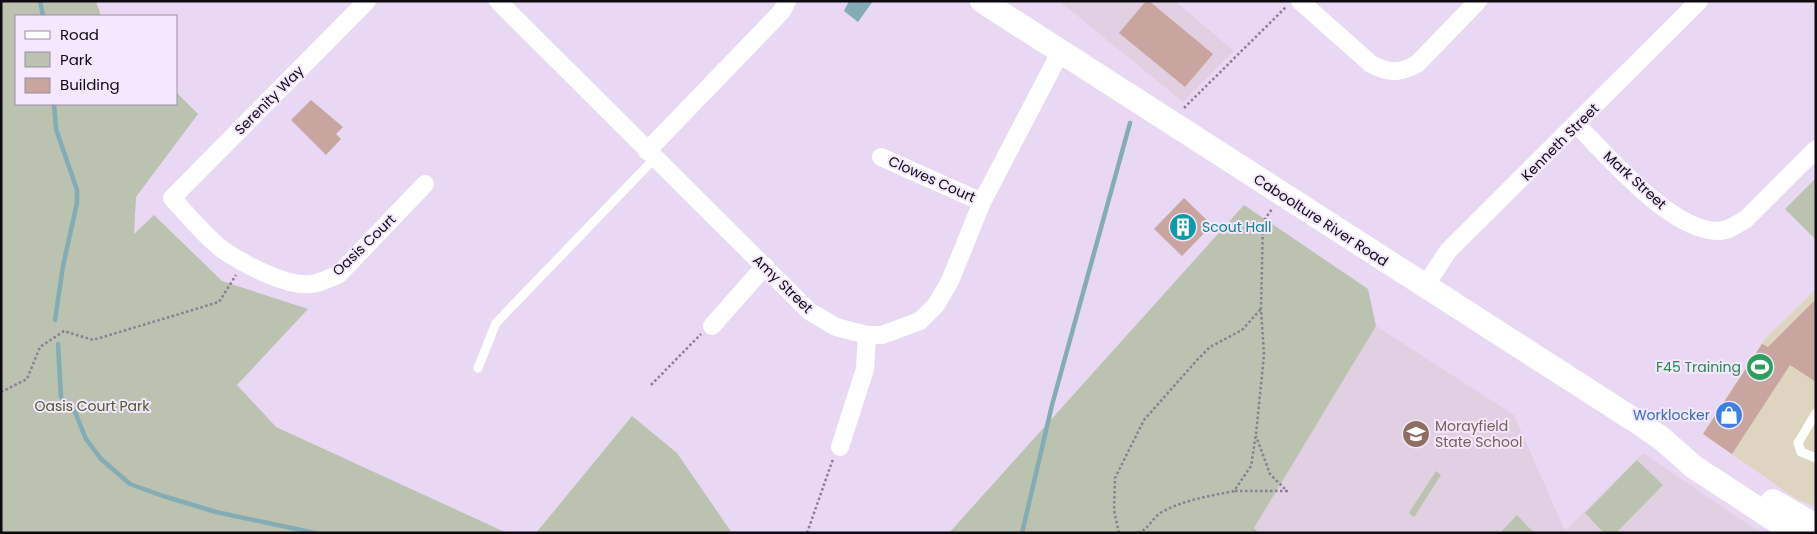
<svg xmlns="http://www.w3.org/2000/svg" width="1817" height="534" font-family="Poppins,sans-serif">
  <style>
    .commercial { fill: #ded5c0 }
    .education { fill: #e0d0e2 }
    .green { fill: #bbc2b0 }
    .water { fill: #84acb5 }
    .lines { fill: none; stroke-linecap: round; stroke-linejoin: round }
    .stream { stroke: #84acb5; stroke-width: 4.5 }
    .building { fill: #c8a59e }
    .path { stroke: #8a7e92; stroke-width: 2.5; stroke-dasharray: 2.5 2.5; stroke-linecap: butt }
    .lane { stroke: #fff; stroke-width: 9 }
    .street { stroke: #fff; stroke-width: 18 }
    .secondary { stroke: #fff; stroke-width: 24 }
    .labels { text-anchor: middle; stroke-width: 4; stroke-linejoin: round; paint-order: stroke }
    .street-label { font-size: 14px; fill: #0f0912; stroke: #f5e7fe }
    .culture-label { font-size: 14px; fill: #0d838f; stroke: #f5e7fe; text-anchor: start }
    .leisure-label { font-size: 14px; fill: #27864d; stroke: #f5e7fe; text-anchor: end }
    .park-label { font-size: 14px; fill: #4a5a29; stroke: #f5e7fe }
    .shop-label { font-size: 14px; fill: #366cbe; stroke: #f5e7fe; text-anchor: end }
    .education-label { font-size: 14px; fill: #785e54; stroke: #f5e7fe; text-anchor: start }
  </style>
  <rect width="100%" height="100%" fill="#e9d8f4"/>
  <path class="commercial" d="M 1816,289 L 1816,507 L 1795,498 L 1703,434 L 1765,339 Z"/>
  <path class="education" d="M 1059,1 L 1175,1 L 1234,51 L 1183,102 Z
    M 1376,326 L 1514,415 L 1565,531 L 1643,453 L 1761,533 L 1259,533 L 1254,528 Z"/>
  <path class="green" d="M 1,1 L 96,1 L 101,16 L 16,16 L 16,104 L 176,104 L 176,92 L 198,114 L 136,197 L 134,234 L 154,215 L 222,281 L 308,309 L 237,385 L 276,427 L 507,533 L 1,533 Z
    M 1816,178 L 1816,240 L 1785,209 Z
    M 1244,205 L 1368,289 L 1376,326 L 1254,528 L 1259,533 L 949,533 Z
    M 632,416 L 677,453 L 732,533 L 536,533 Z
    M 1637,460 L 1663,485 L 1616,533 L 1604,533 L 1585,513 Z
    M 1436,471 L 1441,475 L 1414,517 L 1409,513 Z
    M 1517,515 L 1534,533 L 1500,533 Z"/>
  <path class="water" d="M 849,1 L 873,1 L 858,22 L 844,11 Z"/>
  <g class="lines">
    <path class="stream" d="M 40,1 L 43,16
      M 54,104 L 56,129 L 77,190 L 77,203 L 63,266 L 55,320
      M 58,344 L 61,397 L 75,412 L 86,439 L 101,459 L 130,484 L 163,496 L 216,512 L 315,533
      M 1022,533 L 1052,405 L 1130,123"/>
  </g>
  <path class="building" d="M 1146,1 L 1149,1 L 1213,54 L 1185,87 L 1119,33 Z
    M 311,100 L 343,127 L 336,134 L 341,139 L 326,155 L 291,120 Z
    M 1184,198 L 1212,225 L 1182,256 L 1154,229 Z
    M 1816,299 L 1816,382 L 1790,365 L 1732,454 L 1703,434 L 1762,344 L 1768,347 Z"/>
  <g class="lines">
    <path class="path" d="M 1184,108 L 1287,6
      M 651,385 L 701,334
      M 1,392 L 27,379 L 40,347 L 64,331 L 93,340 L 219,302 L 236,275
      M 1235,491 L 1287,491 L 1270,474 L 1256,436
      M 807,533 L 833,459
      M 1119,533 L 1114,510 L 1115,478 L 1144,420 L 1197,360 L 1210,347 L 1242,330 L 1261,309
      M 1138,533 C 1149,529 1152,518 1162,512 C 1184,500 1209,496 1234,491 L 1251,466 L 1256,434 L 1264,355 L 1261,309 L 1263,222 L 1272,209"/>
    <path class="lane" d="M 478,368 L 496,323 L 654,159
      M 1816,413 L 1798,443 L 1801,452 L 1816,458"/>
    <path class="street" d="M 367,1 L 172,198 C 187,214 209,241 226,252 C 246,265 287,287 311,284 C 321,283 330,278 339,274 L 425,184
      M 498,1 L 809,311 L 836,327 L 867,335 L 882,335 L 920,321 L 936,305 L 950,281 L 982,202 L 1061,51
      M 1300,1 L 1371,64 C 1388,73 1399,74 1417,64 L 1478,1
      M 1577,125 C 1609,157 1671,231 1718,231 C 1728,231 1738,224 1746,219 L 1816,149
      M 647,151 L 782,11 L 787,1
      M 881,157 L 982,202
      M 1425,286 L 1448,251 L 1699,1
      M 712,326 L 765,266
      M 840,447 L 865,369 L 867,335"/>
    <path class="secondary" d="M 982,1 L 1642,425 L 1661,438 L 1694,467 L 1795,533
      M 1773,501 L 1816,526"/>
  </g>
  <defs>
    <g id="building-disc" transform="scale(1.4375)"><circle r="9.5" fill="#0f9aa8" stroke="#f5e7fe"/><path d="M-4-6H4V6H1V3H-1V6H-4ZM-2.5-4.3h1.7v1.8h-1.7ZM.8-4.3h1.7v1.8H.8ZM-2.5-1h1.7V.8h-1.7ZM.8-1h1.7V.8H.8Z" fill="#fff"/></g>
    <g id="stadium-disc" transform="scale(1.4375)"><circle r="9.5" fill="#2e9e5b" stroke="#f5e7fe"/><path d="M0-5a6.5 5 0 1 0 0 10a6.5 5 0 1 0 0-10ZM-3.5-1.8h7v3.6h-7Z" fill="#fff"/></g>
    <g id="shop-disc" transform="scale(1.4375)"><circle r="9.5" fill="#3f7fe0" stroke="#f5e7fe"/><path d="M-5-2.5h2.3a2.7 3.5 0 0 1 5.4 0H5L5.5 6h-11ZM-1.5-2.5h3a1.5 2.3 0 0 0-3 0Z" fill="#fff"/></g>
    <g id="school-disc" transform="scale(1.4375)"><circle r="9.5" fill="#8d6e63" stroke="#f5e7fe"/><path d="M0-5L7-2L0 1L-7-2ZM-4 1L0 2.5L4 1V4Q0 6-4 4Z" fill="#fff"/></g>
  </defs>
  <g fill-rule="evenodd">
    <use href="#building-disc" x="1183" y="227"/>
    <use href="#stadium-disc" x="1760" y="367"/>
    <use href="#shop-disc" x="1729" y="415"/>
    <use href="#school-disc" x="1416" y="434"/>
  </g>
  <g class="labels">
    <g class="street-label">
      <text transform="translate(269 100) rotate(-45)" y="5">Serenity Way</text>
      <text transform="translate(1560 142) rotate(-45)" y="5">Kenneth Street</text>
      <text transform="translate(932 179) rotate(24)" y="5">Clowes Court</text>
      <text transform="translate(1635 180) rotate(42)" y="5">Mark Street</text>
      <text transform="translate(1321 220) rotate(33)" y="5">Caboolture River Road</text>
      <text transform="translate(364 245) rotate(-44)" y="5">Oasis Court</text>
      <text transform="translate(783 284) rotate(44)" y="5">Amy Street</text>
    </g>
    <g class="culture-label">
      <text x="1202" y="232">Scout Hall</text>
    </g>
    <g class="leisure-label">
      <text x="1741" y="372">F45 Training</text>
    </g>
    <g class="park-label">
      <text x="92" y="411">Oasis Court Park</text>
    </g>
    <g class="shop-label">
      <text x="1710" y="420">Worklocker</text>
    </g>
    <g class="education-label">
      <text x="1435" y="431">Morayfield<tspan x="1435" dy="16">State School</tspan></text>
    </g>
  </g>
  <rect width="1817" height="534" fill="none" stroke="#0f0912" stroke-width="5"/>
  <rect x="15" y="15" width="162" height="90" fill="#f5e7fe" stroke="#998ea0"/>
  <rect x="25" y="31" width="25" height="8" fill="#ffffff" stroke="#998ea0"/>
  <text x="60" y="40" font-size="15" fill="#0f0912">Road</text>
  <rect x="25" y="52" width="25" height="15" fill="#bbc2b0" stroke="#998ea0"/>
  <text x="60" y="65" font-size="15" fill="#0f0912">Park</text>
  <rect x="25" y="78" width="25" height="15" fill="#c8a59e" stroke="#998ea0"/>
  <text x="60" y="90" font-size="15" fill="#0f0912">Building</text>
</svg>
